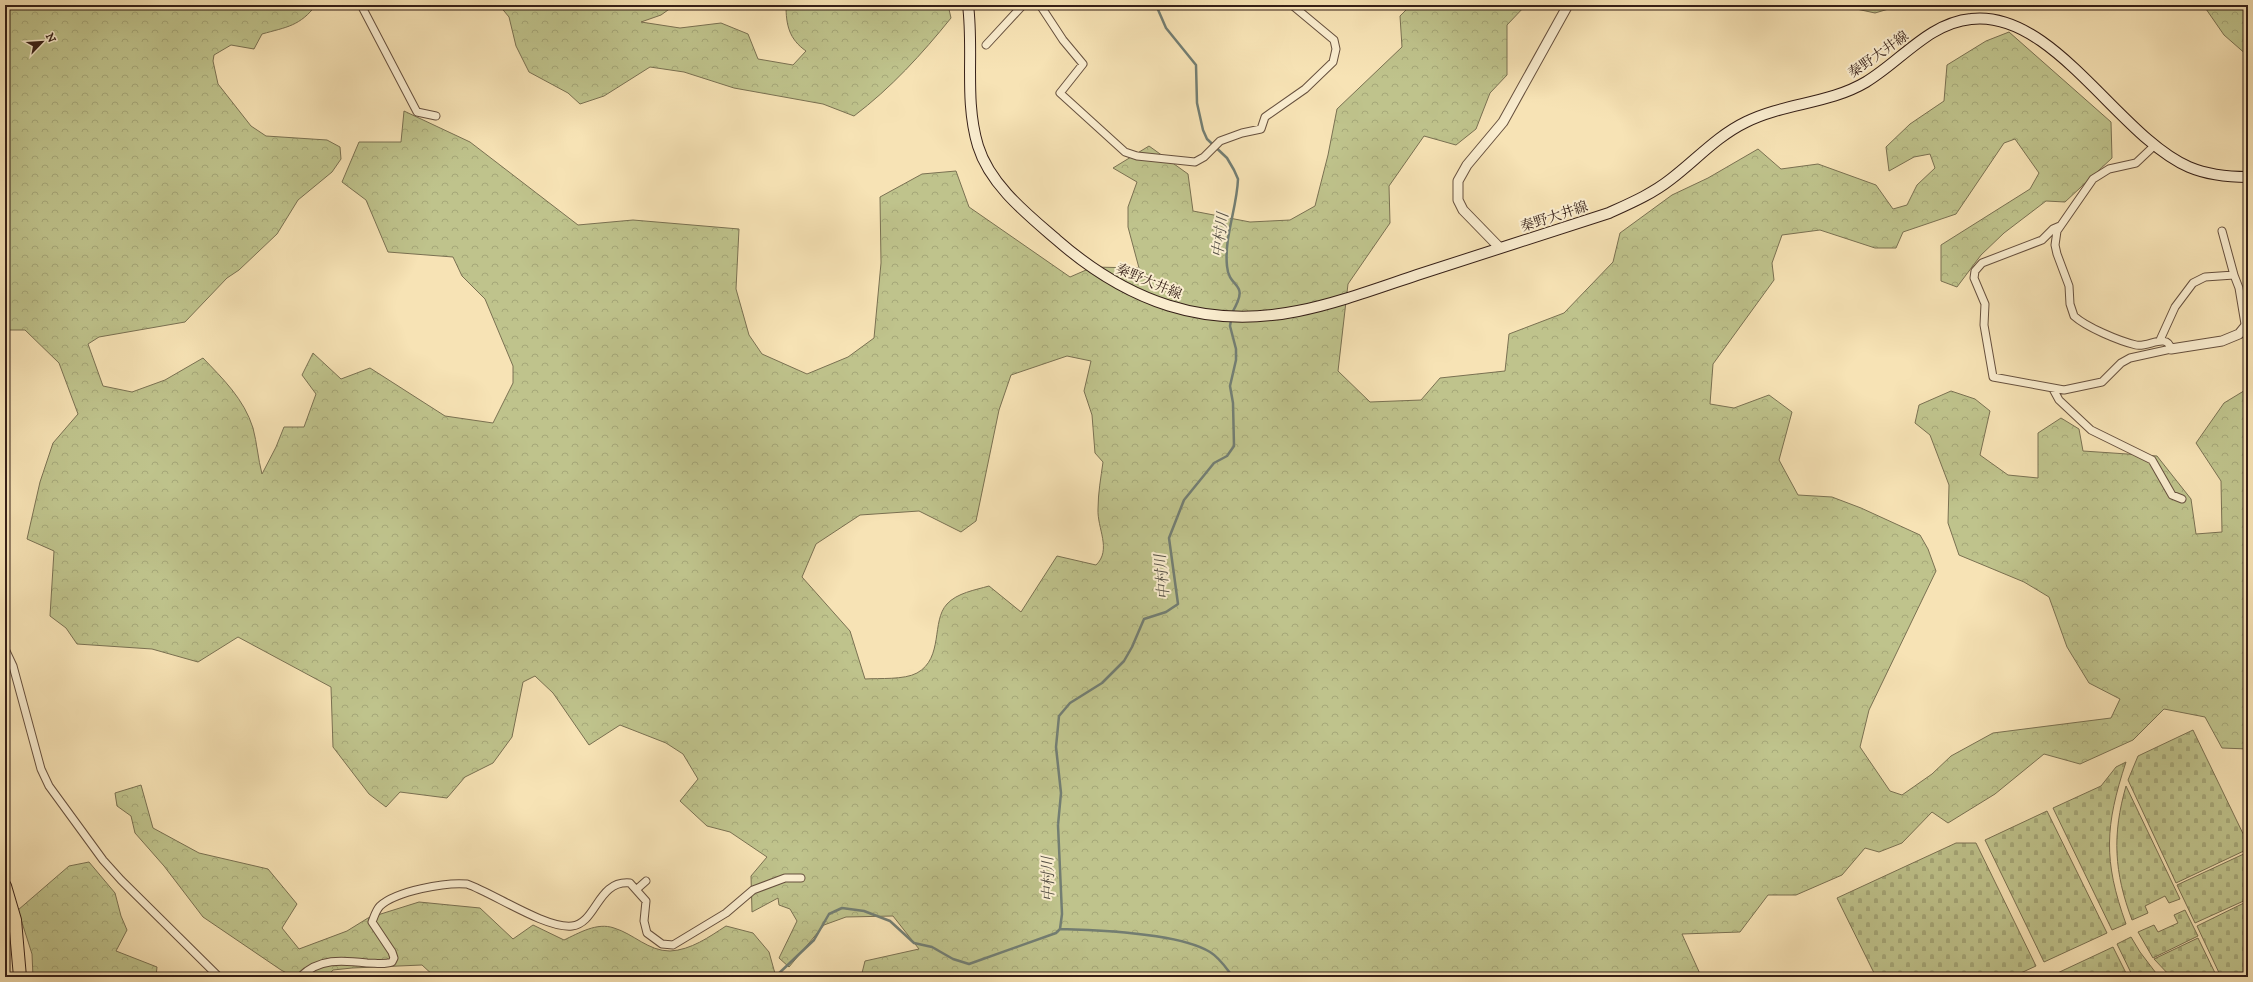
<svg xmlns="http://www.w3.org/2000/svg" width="2253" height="982" font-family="'IM FELL DW Pica','Noto Serif JP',serif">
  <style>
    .forest { fill: url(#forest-crowns); stroke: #7a7152; fill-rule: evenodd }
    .cemetery { fill: url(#cemetery-stones); stroke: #7a7152 }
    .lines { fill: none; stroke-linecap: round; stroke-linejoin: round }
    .stream { stroke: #737e73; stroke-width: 2.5 }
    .minor-casing { stroke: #66503e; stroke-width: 9 }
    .tertiary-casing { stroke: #66503e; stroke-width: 11 }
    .secondary-casing { stroke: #351f17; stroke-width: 12 }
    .primary-casing { stroke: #351f17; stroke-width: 14 }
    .minor { stroke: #faedcf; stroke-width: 7 }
    .tertiary { stroke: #faedcf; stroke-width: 9 }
    .secondary { stroke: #faedcf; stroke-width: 10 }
    .primary { stroke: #f7e3b5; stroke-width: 12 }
    .labels { text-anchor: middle; stroke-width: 4; stroke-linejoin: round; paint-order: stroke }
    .street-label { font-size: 14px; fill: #351f17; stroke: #faedcf }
    .water-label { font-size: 15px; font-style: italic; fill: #544f45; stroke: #faedcf }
  </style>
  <defs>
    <pattern id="forest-crowns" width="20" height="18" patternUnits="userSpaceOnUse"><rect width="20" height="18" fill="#bfc38c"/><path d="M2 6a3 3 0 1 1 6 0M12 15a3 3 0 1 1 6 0" fill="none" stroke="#a5a778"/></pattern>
    <pattern id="cemetery-stones" width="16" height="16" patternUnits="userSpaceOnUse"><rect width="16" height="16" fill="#bfc38c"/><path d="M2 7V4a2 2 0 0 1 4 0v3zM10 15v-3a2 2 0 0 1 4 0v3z" fill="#a5a778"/></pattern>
  </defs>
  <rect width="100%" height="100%" fill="#f7e3b5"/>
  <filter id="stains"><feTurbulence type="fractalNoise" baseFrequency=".005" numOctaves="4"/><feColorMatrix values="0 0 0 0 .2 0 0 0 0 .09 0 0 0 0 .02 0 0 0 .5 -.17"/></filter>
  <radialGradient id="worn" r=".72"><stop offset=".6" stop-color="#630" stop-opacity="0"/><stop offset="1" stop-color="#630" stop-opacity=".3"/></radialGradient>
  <path class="forest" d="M 5,5 L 316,5 C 300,26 287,27 262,34 L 254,49 L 231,45 L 214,55 L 213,61 L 218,84 L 251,126 L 266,136 L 327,140 L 340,147 L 341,159 L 332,172 L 298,200 L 277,234 L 239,270 L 227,278 L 185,322 L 99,337 L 88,344 L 103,386 L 132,392 L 165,380 L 203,358 C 223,379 244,399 253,428 C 257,443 258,459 262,474 L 276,447 L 284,427 L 304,427 L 316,394 L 302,375 L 313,353 L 341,379 L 370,368 L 445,416 L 493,423 L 513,383 L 513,366 L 485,299 L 462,276 L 453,257 L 388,252 L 366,200 L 342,182 L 359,142 L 401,142 L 404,111 L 470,142 L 578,225 L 633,220 L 739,229 L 736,289 L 749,335 L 762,354 L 807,374 L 848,357 L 874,338 L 881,263 L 880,197 L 922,174 L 956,171 L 969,207 L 1070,277 L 1093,267 L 1139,268 L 1128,227 L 1128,207 L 1137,182 L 1113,168 L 1149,146 L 1188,174 L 1193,211 L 1250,222 L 1290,220 L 1315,206 L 1328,155 L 1337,109 L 1402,47 L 1400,16 L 1411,5 L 1526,5 L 1507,25 L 1507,75 L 1490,93 L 1476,129 L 1456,145 L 1424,136 L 1389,186 L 1390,223 L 1348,284 L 1338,371 L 1370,402 L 1421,400 L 1440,378 L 1505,371 L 1509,334 L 1564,313 L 1613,262 L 1620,233 L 1672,195 L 1708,178 L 1758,149 L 1781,169 L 1818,164 L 1876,185 L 1893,209 L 1907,205 L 1917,185 L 1935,168 L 1930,154 L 1914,157 L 1889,171 L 1886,147 L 1910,124 L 1944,101 L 1947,65 L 1986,41 L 2009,32 L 2111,122 L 2112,158 L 2065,202 L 2046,201 L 2004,233 L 1981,255 L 1957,287 L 1941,281 L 1941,245 L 2030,189 L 2039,173 L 2015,139 L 2004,143 L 1956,214 L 1903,232 L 1896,248 L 1875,248 L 1820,230 L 1782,235 L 1772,263 L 1774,280 L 1713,364 L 1710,404 L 1734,408 L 1769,395 L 1792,412 L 1779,460 L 1798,495 L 1832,497 L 1861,508 L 1920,535 L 1928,549 L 1936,571 L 1869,710 L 1860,747 L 1890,791 L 1902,795 L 1932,774 L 1951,756 L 1993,733 L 2111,718 L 2120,699 L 2089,683 L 2067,647 L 2049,597 L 2024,582 L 1959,555 L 1948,523 L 1949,485 L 1930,435 L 1915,423 L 1919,405 L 1951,391 L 1975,399 L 1990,411 L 1980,455 L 2008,475 L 2038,478 L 2038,433 L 2061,418 L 2079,429 L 2083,451 L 2157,456 L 2191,499 L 2196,534 L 2222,532 L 2221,481 L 2196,443 L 2224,403 L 2247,389 L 2248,386 L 2248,749 L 2222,748 L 2205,717 L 2164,709 L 2133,740 L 2080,764 L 2044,754 L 1995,794 L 1948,823 L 1932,812 L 1902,843 L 1879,852 L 1865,848 L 1842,875 L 1796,895 L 1768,895 L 1740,932 L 1682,934 L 1701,976 L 1705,977 L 861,977 L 865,961 L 919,949 L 893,916 L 846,917 L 824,925 L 789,967 L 779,958 L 797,921 L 790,909 L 779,905 L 778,898 L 752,912 L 751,876 L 767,857 L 730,832 L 707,826 L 680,801 L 698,779 L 683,754 L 666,743 L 620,725 L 589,745 L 553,693 L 535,676 L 523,682 L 512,737 L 493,763 L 465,777 L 447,798 L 400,792 L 386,807 L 369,794 L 333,747 L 331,687 L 238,637 L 198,662 L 152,649 L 77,644 L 66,628 L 50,616 L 54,551 L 27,539 L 40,482 L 53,443 L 78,414 L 59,363 L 25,330 L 5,330 ZM 1067,356 L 1091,361 L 1084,391 L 1092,415 L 1095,453 L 1103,462 C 1101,477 1098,493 1098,509 C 1097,528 1112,550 1096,565 L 1057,556 L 1021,612 L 989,586 C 975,590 957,593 947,604 C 931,621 944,658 917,673 C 904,680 880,678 865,679 L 850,631 L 802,577 L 816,544 L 860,515 L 919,511 L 961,532 L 976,521 L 999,410 L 1011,375 Z
    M 499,5 L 675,5 L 661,15 L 641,22 L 680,28 L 721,23 L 748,34 L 758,59 L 793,65 L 806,51 C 789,39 786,25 786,5 L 948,5 L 951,18 C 922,54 891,88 854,116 L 823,104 L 734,88 L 684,72 L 650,67 L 604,96 L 580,104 L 568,93 L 529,72 L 516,46 L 509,17 Z
    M 1838,5 L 1902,5 L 1875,13 Z
    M 2200,5 L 2248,5 L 2248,56 L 2224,35 L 2206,9 Z
    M 141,785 L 153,828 L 199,853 L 268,869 L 297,904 L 282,928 L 299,949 L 347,931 L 368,918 L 419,902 L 480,908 L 513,939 L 533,925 L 564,940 C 579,933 597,922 614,928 C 634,934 648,951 670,951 C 691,950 709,937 726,926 L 753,933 L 769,952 L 776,977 L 435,977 L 422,965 L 352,968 L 333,970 L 327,977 L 294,977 L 281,970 L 203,917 L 164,866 L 135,833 L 131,816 L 117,806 L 115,793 Z
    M 89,862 L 115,893 L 121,916 L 127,930 L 116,951 L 157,967 L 156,977 L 33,977 L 32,954 L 18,910 L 69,866 Z"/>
  <path class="cemetery" d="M 2193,730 L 2248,844 L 2248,849 L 2176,883 L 2128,780 L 2138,756 Z
    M 2126,762 C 2105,826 2103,860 2126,924 L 2112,930 L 2053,808 L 2101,786 L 2116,767 Z
    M 2126,786 L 2180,899 L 2169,903 L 2165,896 L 2145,906 L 2148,913 L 2132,920 C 2114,872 2112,835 2126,786 Z
    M 2047,811 L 2107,933 L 2044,962 L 1985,840 Z
    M 1956,843 L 1976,843 L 2036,966 L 2012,977 L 1876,977 L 1837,898 Z
    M 2248,852 L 2248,899 L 2195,923 L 2177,885 Z
    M 2248,901 L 2248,977 L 2221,977 L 2197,926 Z
    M 2185,910 L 2198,936 L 2153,958 L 2138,932 L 2154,925 L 2158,932 L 2178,923 L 2174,915 Z
    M 2131,937 L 2140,952 L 2159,977 L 2133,977 L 2117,944 Z
    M 2198,938 L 2217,977 L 2171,977 L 2154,959 Z
    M 2113,947 L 2128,977 L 2051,976 Z"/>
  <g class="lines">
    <path class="stream" d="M 1156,5 L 1166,28 L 1196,65 L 1197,103 L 1203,130 L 1207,139 L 1227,158 L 1234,170 L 1238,179 C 1237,208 1224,237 1227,266 C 1229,291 1251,280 1232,313
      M 1060,929 C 1098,930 1179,933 1210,952 C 1220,958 1226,968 1233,977
      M 775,977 L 814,940 L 829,914 L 842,908 L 864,911 L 890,921 L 914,943 L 932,947 L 953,959 L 969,964 L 1056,933 L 1060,929 L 1062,914 L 1058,825 L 1061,793 L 1056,747 L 1059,716 L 1070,703 L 1102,683 L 1124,661 L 1132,647 L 1144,619 L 1166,612 L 1178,604 L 1169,538 L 1184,500 L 1214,463 L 1227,456 L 1234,446 L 1233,403 L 1230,386 L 1236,360 L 1236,349 L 1230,326 L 1231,320
      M 1339,977 L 1368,975"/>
    <g class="minor-casing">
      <path id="minor" d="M 361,5 L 417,112 L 436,116
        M 1040,5 L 1063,40 L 1083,64 L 1060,93 L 1125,152 L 1137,156 L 1195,162 L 1204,157 L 1220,141 L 1242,133 L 1261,129 L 1265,117 L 1305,89 L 1333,62 L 1336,49 L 1334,40 L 1292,5
        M 986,45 L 1023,5
        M 2060,226 L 2053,229 L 2042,240 L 1982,263 L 1975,271 L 1974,278 L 1985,304 L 1984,325 L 1993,377 L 2064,390 L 2102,382 L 2121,363 L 2130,358 L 2171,349 C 2167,332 2148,348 2136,345 C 2119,341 2086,327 2074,316 L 2070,304 L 2069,286 L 2057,254 L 2055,245 L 2057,231 L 2093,179 L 2109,169 L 2136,163 L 2155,145
        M 2222,231 L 2234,275
        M 2160,340 L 2175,307 L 2193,283 L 2205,277 L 2234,275 L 2239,288 L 2245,324
        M 2053,389 L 2059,400 L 2091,430 L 2152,460 L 2172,495 L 2182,499
        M 5,649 L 13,666 L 41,769 L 49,786 L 103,860 L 121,880 L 219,977
        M 637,889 L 646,881
        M 300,977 C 319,958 342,960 367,963 C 376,963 384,965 392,962 L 394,958 L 392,952 L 372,922 C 374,917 376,910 380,906 C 396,891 446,882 467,884 C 493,893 546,929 572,926 C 597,923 597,880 630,883 L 646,901 L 644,921 L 647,933 L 662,944 L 673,945 L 726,913 L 753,890 L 785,878 L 801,878"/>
    </g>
    <g class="tertiary-casing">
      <path id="tertiary" d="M 1500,248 L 1463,210 L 1458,200 L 1458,181 L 1467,165 L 1503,122 L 1568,5
        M 2171,349 L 2222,341 L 2239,334 L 2248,323"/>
    </g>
    <g class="secondary-casing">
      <path id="secondary" d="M 968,5 C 974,52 964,100 978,146 C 990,185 1027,214 1057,240 C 1127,301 1204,330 1298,311 C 1338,303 1378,288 1417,275 C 1481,254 1545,234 1609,213 C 1631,203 1652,194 1671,179 C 1696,160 1717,136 1746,122 C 1784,103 1829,104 1866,82 C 1901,61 1929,23 1971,19 C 2053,9 2119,137 2189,167 C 2208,175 2228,177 2248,177"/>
    </g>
    <g class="primary-casing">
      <path id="primary" d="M 5,886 L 15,920 L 20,977"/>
    </g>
    <use href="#minor" class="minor"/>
    <use href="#tertiary" class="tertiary"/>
    <use href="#secondary" class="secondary"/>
    <use href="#primary" class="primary"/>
  </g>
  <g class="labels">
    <g class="street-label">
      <text transform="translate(1878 54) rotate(-35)" y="5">秦野大井線</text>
      <text transform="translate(1554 216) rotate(-18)" y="5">秦野大井線</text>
      <text transform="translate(1149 281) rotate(23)" y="5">秦野大井線</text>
    </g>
    <g class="water-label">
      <text transform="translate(1220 235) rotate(-83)" y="5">中村川</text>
      <text transform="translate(1162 577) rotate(-95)" y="5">中村川</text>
      <text transform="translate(1048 879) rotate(-91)" y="5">中村川</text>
    </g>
  </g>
  <rect width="2253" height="982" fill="none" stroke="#f7e3b5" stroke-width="20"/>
  <rect x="6" y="6" width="2241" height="970" fill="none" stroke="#351f17" stroke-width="2"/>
  <rect x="10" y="10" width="2233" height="962" fill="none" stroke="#351f17"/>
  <g transform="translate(42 42) rotate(65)" stroke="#faedcf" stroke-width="3" paint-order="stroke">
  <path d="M0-3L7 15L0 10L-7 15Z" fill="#351f17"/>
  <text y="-6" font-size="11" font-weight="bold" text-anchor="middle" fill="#351f17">N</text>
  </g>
  <rect width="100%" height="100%" filter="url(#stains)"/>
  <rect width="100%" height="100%" fill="url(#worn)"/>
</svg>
